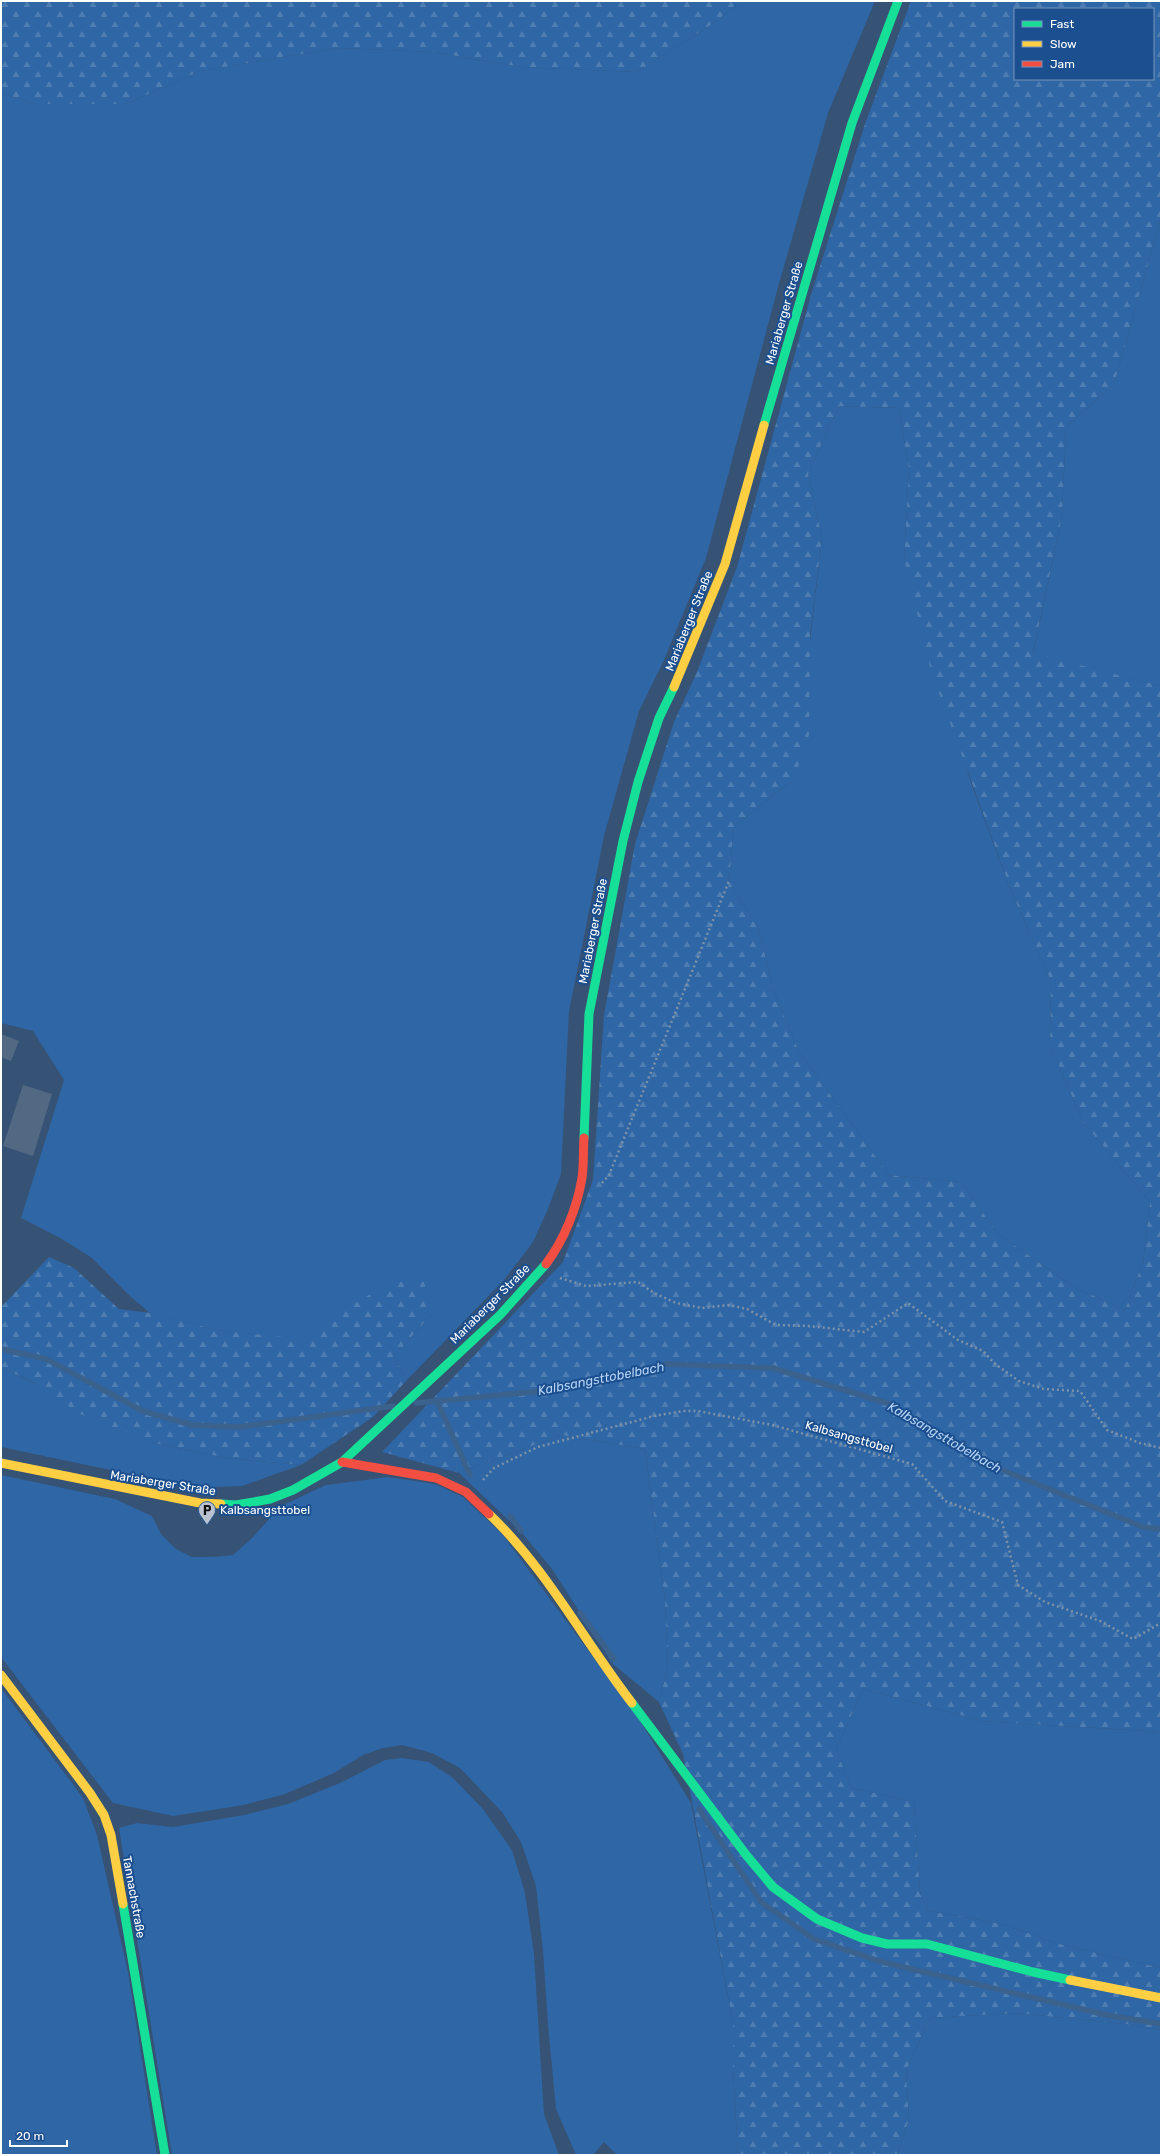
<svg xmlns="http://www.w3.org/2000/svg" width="1162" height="2156" font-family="Rubik,sans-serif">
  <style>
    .grass { fill: #2f66a5 }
    .forest { fill: url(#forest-firs); fill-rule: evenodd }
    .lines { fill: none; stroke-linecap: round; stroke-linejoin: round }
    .stream { stroke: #3b618d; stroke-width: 5.5 }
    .building { fill: #526984 }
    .path { stroke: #7d92a8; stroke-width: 2.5; stroke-dasharray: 2 3; stroke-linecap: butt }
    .fast { stroke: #16e098; stroke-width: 9 }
    .slow { stroke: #ffcf43; stroke-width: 9 }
    .jam { stroke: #f24e42; stroke-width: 9 }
    .labels { text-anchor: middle; stroke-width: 4; stroke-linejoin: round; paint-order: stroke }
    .street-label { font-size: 12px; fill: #fff; stroke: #1b4f8f }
    .poi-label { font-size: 12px; fill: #fff; stroke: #1b4f8f; text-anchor: start }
    .water-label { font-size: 13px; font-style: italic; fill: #b5d3f5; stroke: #1b4f8f }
  </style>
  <defs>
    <pattern id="forest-firs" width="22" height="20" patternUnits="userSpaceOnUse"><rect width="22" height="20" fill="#2f66a5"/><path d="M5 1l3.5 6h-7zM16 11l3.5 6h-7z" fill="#4e7db2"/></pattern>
  </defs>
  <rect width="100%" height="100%" fill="#365274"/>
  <path class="grass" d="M 742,1 L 875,1 L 828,113 L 778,287 L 706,558 L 664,660 L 639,711 L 604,836 L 569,1011 L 561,1174 L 548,1209 L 533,1242 L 504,1280 L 407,1380 L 393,1357 L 432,1314 L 342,1310 L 312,1341 L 216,1330 L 150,1313 L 131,1297 L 92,1258 L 62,1239 L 21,1218 L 64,1080 L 33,1031 L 1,1023 L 1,93 L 34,104 L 126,104 L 200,71 L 338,48 L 433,52 L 522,67 L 637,72 L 709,26 Z
    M 1161,218 L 1161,686 L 1033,654 L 1062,516 L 1066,427 L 1114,384 Z
    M 839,406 L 899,408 L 909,469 L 904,559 L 971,783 L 1012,893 L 1051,981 L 1050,1045 L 1083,1122 L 1150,1202 L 1143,1262 L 1125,1310 L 1076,1288 L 998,1234 L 961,1182 L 889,1175 L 799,1052 L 773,989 L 759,930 L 729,881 L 734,826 L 794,779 L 822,538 L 808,474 Z
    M 1,1367 L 154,1443 L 227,1458 L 301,1465 L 242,1486 L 196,1488 L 1,1447 Z
    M 561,1435 L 645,1449 L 665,1601 L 668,1667 L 659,1702 L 613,1664 L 552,1569 L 522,1533 L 459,1473 Z
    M 1,1475 L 115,1499 L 152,1516 L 161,1534 L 176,1549 L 192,1557 L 212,1557 L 233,1555 L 251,1539 L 281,1506 L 326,1485 L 388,1477 L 435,1484 L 463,1497 L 502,1534 L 638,1718 L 691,1803 L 733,2023 L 733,2070 L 738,2155 L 617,2155 L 604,2142 L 593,2155 L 576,2155 L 556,2109 L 548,2025 L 543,1951 L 536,1886 L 521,1842 L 502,1812 L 460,1768 L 432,1753 L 402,1745 L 383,1748 L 363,1755 L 334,1773 L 285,1794 L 244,1805 L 173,1816 L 113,1803 L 1,1657 Z
    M 1,1688 L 83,1798 L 97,1835 L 128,1972 L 157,2155 L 1,2155 Z
    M 863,1689 L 983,1721 L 1161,1732 L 1161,1968 L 1063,1945 L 998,1923 L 928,1911 L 920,1892 L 914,1802 L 851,1788 L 836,1749 Z
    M 402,1758 L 429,1762 L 453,1778 L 483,1809 L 512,1850 L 525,1893 L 534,1954 L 544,2114 L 559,2155 L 172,2155 L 119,1828 L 137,1823 L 173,1827 L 244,1815 L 288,1804 L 340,1783 L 385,1760 Z
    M 1016,2013 L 1125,2024 L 1161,2030 L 1161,2155 L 897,2155 L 909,2120 L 906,2071 L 930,2018 Z"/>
  <path class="forest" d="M 1,1 L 742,1 L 709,26 L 637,72 L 522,67 L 433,52 L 338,48 L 200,71 L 126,104 L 34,104 L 1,93 Z
    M 911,1 L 1161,1 L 1161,218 L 1114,384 L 1066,427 L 1062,516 L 1033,653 L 1161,686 L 1161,1732 L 983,1721 L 863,1689 L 836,1749 L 851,1788 L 914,1802 L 920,1892 L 928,1911 L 998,1923 L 1063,1945 L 1161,1968 L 1161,2030 L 1125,2024 L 1016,2013 L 930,2018 L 906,2071 L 909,2120 L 897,2155 L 738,2155 L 733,2070 L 733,2023 L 683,1754 L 659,1702 L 668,1667 L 665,1601 L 645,1449 L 561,1435 L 459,1473 L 382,1452 L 563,1262 L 593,1180 L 604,1015 L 635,844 L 674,722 L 697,672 L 737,567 L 811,295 L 865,124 ZM 1015,9 L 1153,9 L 1153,79 L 1015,79 ZM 839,406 L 899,408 L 909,469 L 904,559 L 931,671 L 1012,893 L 1051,981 L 1050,1045 L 1083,1122 L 1150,1202 L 1143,1262 L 1125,1310 L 1076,1288 L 998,1234 L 961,1182 L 889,1175 L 799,1052 L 773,989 L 759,930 L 729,881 L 734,826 L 794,779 L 809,735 L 810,636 L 822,538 L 808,474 Z
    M 49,1257 L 74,1268 L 119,1309 L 151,1313 L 216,1330 L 312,1340 L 342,1310 L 391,1283 L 423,1278 L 432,1314 L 393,1357 L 407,1380 L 373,1417 L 301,1465 L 227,1458 L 154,1443 L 80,1414 L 34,1383 L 1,1367 L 1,1307 Z"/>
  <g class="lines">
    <path class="stream" d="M 1,1349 L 46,1359 L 143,1411 L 192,1425 L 239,1427 L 393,1406
      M 437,1401 L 470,1475
      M 416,1403 L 553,1390 L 667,1364 L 773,1368 L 890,1404 L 990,1465 L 1143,1527 L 1161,1529
      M 510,1516 L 521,1531
      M 580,1613 L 614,1659
      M 699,1809 L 761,1902 L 814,1939 L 882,1962 L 1107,2015 L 1161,2024"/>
  </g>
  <path class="building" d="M 1,1034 L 19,1041 L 11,1061 L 1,1057 Z
    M 23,1085 L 52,1094 L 33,1156 L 3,1146 Z"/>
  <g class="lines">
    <path class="path" d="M 602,1183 L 609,1175 L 729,881
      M 560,1278 L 586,1286 L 638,1282 L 654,1293 L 676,1303 L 702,1308 L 729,1305 L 747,1309 L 776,1325 L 808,1326 L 864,1332 L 908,1303 L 958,1340 L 983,1351 L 995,1364 L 1019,1381 L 1044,1389 L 1080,1391 L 1107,1430 L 1140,1443 L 1161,1448
      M 483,1480 L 494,1468 L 538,1447 L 654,1416 L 683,1411 L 698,1411 L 772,1425 L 912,1464 L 945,1501 L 1002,1522 L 1018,1585 L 1045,1602 L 1100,1621 L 1133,1639 L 1161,1623"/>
    <path class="fast" d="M 764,425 L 852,123 L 898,1
      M 584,1138 L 589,1014 L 623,841 L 638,782 L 659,718 L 674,687
      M 221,1504 L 236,1505 L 270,1499 L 293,1490 L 342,1462 L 500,1315 L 546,1264
      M 632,1703 L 747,1856 L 773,1887 L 817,1919 L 862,1938 L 887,1944 L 927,1944 L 1033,1972 L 1070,1980
      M 123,1904 L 165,2155"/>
    <path class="slow" d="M 674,687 L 725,564 L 764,425
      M 1,1463 L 200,1503 L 221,1504
      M 489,1514 C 546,1568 584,1641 632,1703
      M 1,1675 L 90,1793 L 104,1815 L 111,1835 L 123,1904
      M 1070,1980 L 1161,1998"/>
    <path class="jam" d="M 546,1264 C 564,1240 577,1208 582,1178 C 584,1165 583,1151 584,1138
      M 342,1462 L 436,1478 L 466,1492 L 489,1514"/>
  </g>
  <defs>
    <g id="parking-pin" transform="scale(0.9)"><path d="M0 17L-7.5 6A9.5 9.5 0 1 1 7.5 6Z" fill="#b9c2ce" stroke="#1b4f8f"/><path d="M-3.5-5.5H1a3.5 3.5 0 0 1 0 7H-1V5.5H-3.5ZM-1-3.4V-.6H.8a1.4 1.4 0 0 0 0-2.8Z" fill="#111"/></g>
  </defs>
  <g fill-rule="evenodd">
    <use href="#parking-pin" x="207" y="1510"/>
  </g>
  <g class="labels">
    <g class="street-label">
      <text transform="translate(784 313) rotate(-74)" y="4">Mariaberger Straße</text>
      <text transform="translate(689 621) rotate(-68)" y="4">Mariaberger Straße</text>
      <text transform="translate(593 931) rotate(-79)" y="4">Mariaberger Straße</text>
      <text transform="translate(490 1304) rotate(-45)" y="4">Mariaberger Straße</text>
      <text transform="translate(849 1437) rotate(16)" y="4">Kalbsangsttobel</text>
      <text transform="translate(163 1483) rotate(9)" y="4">Mariaberger Straße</text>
      <text transform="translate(134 1897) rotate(80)" y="4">Tannachstraße</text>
    </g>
    <g class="poi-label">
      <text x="220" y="1514">Kalbsangsttobel</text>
    </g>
    <g class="water-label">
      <text transform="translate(601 1378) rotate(-11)" y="5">Kalbsangsttobelbach</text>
      <text transform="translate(945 1437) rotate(30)" y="5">Kalbsangsttobelbach</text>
    </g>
  </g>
  <rect width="1162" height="2156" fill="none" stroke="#ffffff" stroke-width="4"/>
  <rect x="1014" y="8" width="140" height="72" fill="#1b4f8f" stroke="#7695bc"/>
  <rect x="1022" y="21" width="20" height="6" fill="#16e098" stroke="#7695bc"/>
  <text x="1050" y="28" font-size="12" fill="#ffffff">Fast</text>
  <rect x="1022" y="41" width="20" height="6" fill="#ffcf43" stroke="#7695bc"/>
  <text x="1050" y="48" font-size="12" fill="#ffffff">Slow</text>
  <rect x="1022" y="61" width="20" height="6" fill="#f24e42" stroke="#7695bc"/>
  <text x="1050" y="68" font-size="12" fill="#ffffff">Jam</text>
  <path d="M10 2140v6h57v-6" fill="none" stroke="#ffffff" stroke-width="2"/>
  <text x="16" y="2140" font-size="12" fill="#ffffff" stroke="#1b4f8f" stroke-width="3" paint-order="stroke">20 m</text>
</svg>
